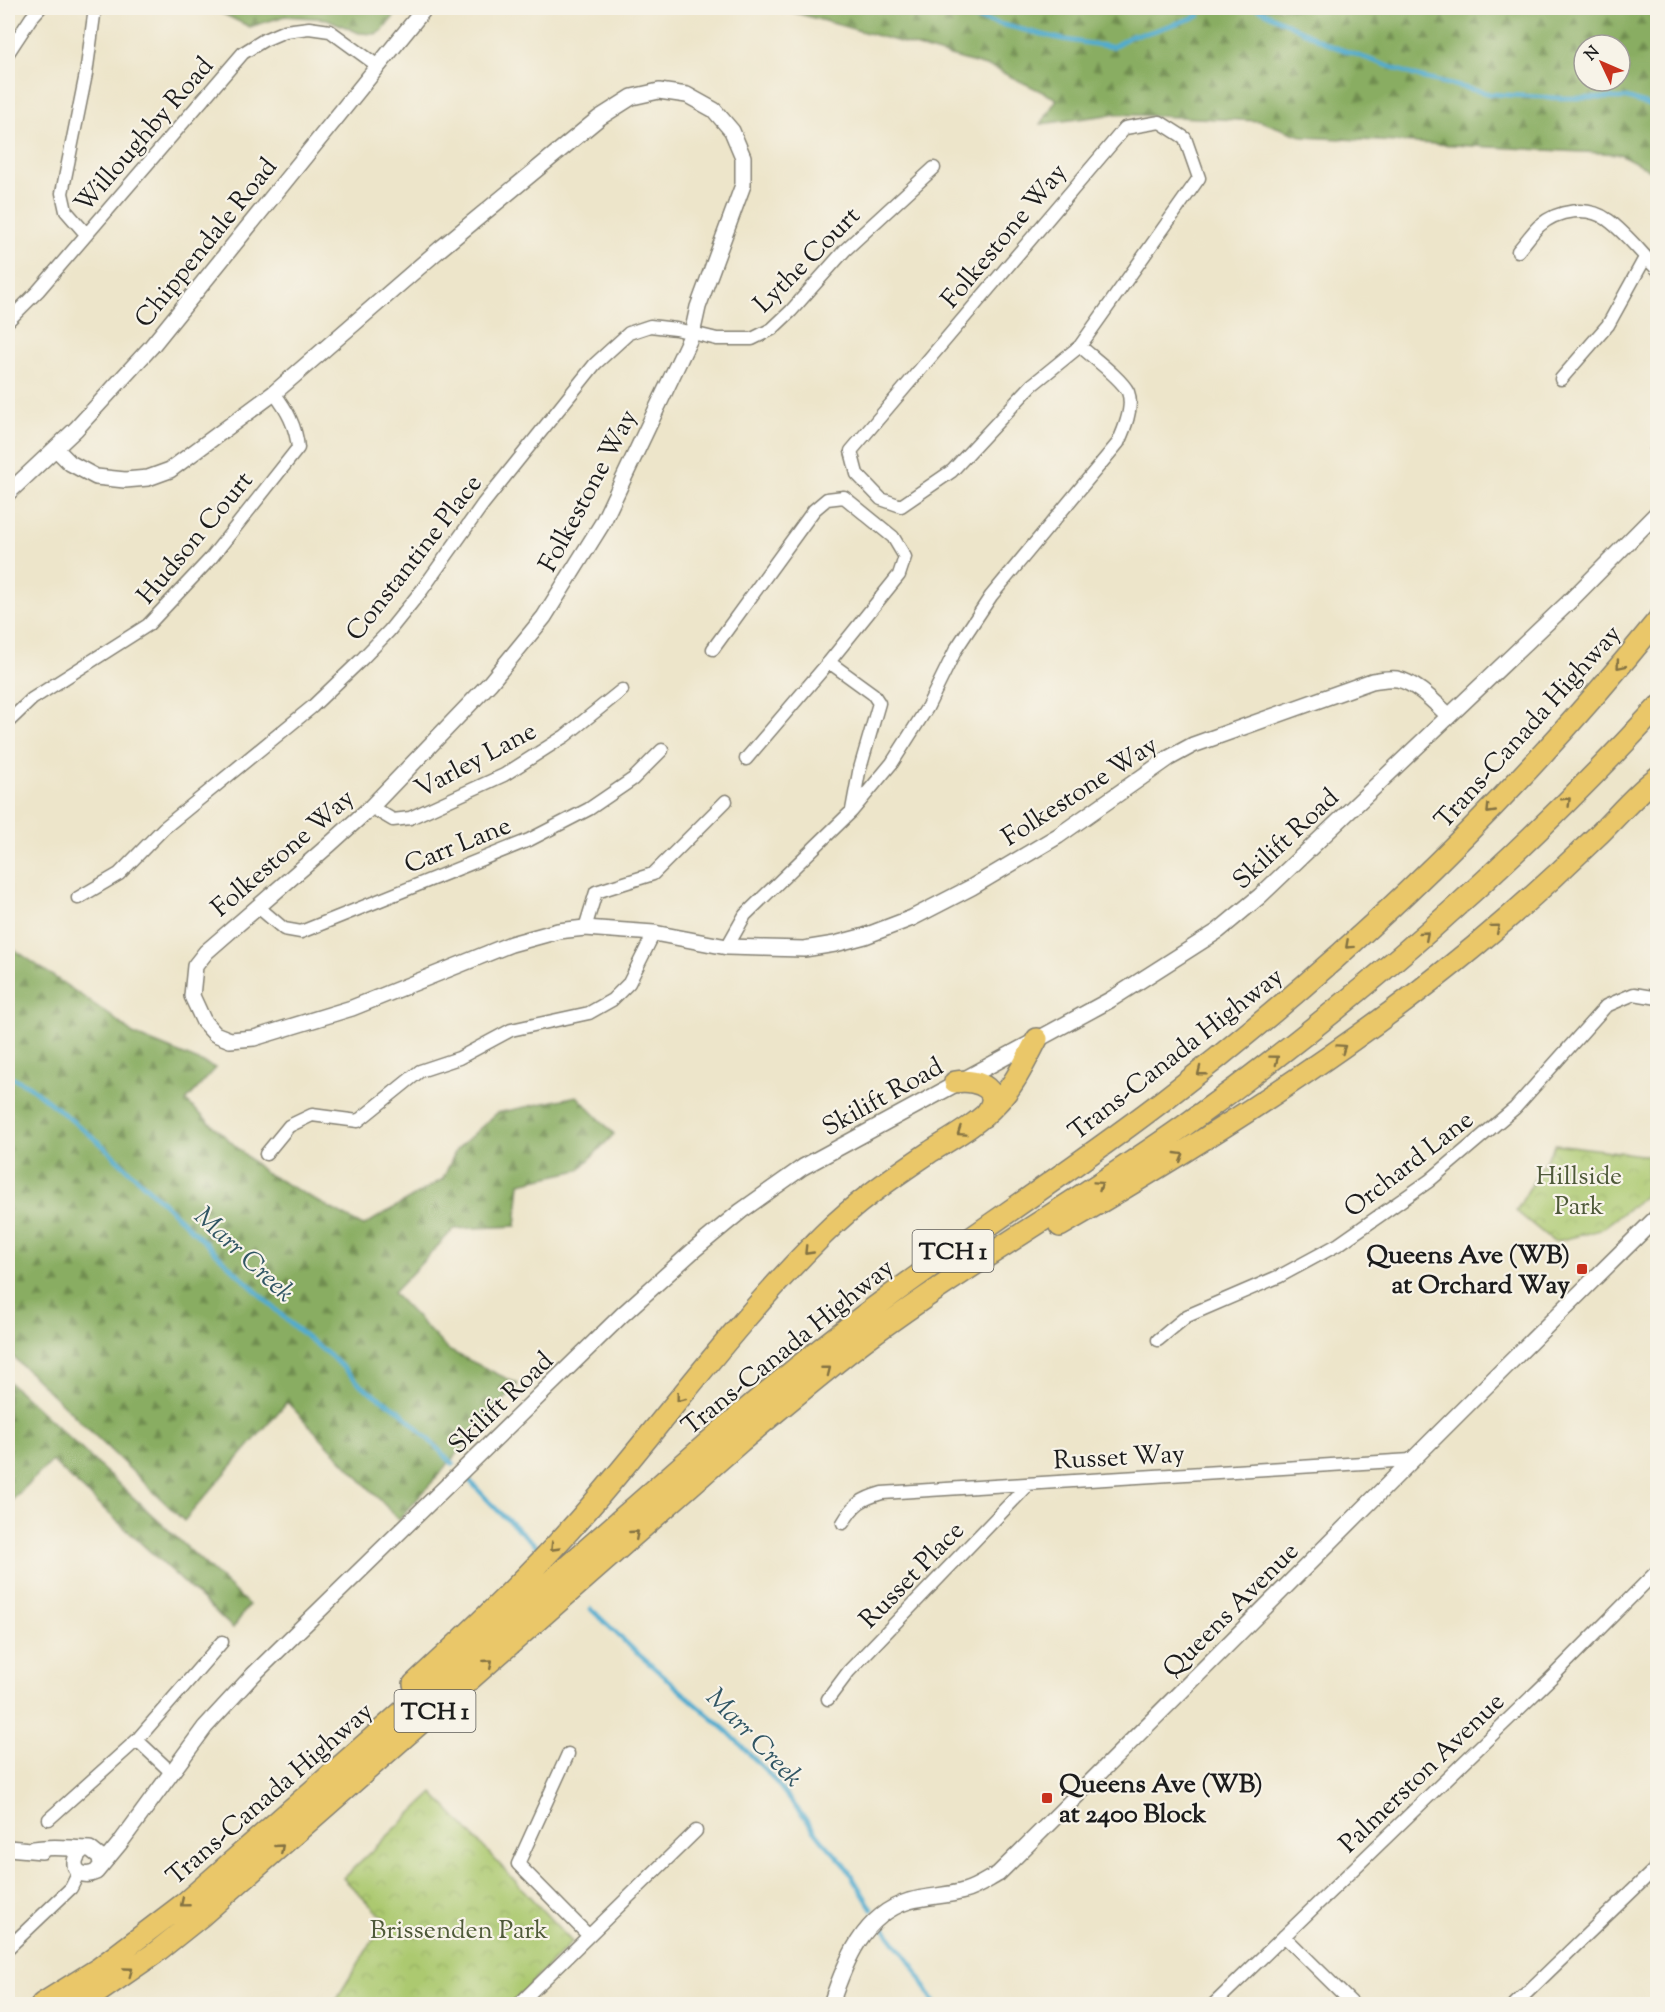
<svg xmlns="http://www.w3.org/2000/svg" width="1665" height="2012" font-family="'Sorts Mill Goudy',serif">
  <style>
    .forest { fill: url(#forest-firs); stroke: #52643f; stroke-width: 1.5; fill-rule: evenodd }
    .park { fill: url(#park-crowns); stroke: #647246; stroke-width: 1.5 }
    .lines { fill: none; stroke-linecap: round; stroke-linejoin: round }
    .stream { stroke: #51accf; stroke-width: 4.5 }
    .minor-casing { stroke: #848073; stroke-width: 15 }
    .tertiary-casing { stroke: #848073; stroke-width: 18 }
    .motorway-casing { stroke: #848073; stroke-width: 24 }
    .minor { stroke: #fff; stroke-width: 12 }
    .tertiary { stroke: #fff; stroke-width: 15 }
    .motorway { stroke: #eac769; stroke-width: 21 }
    .oneway { stroke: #837242 }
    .poi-dot { fill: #c8321e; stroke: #f7f3e8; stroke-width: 2 }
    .labels { text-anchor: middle; stroke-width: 4.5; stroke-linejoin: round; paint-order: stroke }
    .shield { fill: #f7f3e8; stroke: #5e5c59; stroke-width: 1.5 }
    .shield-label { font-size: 24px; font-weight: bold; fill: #1c1c1c }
    .street-label { font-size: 26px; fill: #1c1c1c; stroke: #f7f3e8 }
    .park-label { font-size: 26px; fill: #4e5939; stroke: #f7f3e8 }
    .poi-label { font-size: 26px; font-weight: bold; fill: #1c1c1c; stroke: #f7f3e8; text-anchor: end }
    .water-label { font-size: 27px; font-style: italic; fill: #315664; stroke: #f7f3e8 }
  </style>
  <defs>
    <pattern id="forest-firs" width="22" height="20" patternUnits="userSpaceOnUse" patternTransform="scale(1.5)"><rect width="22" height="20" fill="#89ad62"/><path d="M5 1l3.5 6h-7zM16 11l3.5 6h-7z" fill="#6f8c50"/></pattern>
    <pattern id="park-crowns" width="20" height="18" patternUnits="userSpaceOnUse" patternTransform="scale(1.5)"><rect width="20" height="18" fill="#acc970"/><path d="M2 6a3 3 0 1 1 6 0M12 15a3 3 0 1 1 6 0" fill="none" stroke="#93ac60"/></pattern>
  </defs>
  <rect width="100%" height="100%" fill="#f7f3e8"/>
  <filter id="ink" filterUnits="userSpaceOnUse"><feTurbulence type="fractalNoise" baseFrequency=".0167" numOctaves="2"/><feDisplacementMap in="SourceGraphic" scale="12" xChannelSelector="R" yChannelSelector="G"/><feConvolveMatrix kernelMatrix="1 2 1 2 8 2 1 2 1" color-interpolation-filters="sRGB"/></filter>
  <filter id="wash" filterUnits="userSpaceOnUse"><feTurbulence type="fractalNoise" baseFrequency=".008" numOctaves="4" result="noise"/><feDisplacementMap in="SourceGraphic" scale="24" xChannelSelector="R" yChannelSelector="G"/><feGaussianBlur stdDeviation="1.35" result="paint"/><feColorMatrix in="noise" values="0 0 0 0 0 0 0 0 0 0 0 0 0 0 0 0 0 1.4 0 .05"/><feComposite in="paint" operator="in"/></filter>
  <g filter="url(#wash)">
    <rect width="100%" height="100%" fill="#ede5ca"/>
    <path class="forest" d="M 211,8 L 401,8 L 382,31 L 375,34 L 359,33 L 327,19 L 285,16 L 250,27 Z
      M 778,8 L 1169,8 L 1180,13 L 1194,8 L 1657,8 L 1657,174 L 1620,154 L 1304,137 L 1260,121 L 1115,114 L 1041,124 L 1057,99 L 993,68 ZM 1584,45 L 1620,45 L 1620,81 L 1584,81 Z
      M 8,945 L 111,1016 L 133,1034 L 216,1068 L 186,1101 L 264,1172 L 363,1226 L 443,1179 L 456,1150 L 497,1113 L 577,1096 L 614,1134 L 579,1170 L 520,1183 L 516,1226 L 454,1229 L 393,1293 L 448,1350 L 518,1384 L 399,1520 L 287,1402 L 184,1521 L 8,1352 Z
      M 8,1381 L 249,1605 L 233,1628 L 52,1461 L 8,1504 Z"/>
    <path class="park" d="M 1555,1144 L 1649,1156 L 1645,1196 L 1600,1230 L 1554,1242 L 1516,1211 Z
      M 433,1793 L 572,1942 L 511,2004 L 340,2004 L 336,2000 L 385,1920 L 343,1878 Z"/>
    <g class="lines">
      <path class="stream" d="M 934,8 L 1061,39 L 1112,47 L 1133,35 L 1147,33 L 1199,16
        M 1256,8 L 1332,46 L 1419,77 L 1491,94 L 1559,98 L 1627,98 L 1658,108
        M 8,1075 L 29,1086 L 100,1143 L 293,1326 L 333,1358 L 362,1386 L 400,1411 L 453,1464
        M 466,1477 L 501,1514 L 540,1549
        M 591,1609 L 636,1652 L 728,1732 L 771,1776 L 823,1841 L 845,1865 L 872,1909
        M 879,1921 L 912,1964 L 935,2004"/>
    </g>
  </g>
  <g filter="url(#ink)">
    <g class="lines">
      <g class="minor-casing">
        <path id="minor" d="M 8,53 L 31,18 L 40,8
          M 1160,122 L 1185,138 L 1199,178 L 1080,346 L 1032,385 L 952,471 L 901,506 L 881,499 L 857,474 L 851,451 L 1125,128 Z
          M 86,234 L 66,211 L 62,193 L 86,74 L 95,8
          M 1518,251 C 1525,243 1531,234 1539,226 C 1557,210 1588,205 1608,220 C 1625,232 1643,255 1658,270
          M 8,321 L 38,291 L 243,53 L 264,40 L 285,31 L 309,28 L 330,31 L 378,66
          M 1561,379 L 1608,325 L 1645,258
          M 1658,440 L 1656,451 L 1658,463
          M 713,649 L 814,510 L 827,499 L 844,497 L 893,537 L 905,557 L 899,575 L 829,662 L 746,759
          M 829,662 L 873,694 L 879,703 L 859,772 L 852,810
          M 8,722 L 32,699 L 148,625 L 211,558 L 298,448 C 296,426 287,410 274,393
          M 371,807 L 393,820 L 410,818 L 504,775 L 565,736 L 622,690
          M 78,898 L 119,874 L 164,828 L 312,707 L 362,659 L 389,631 L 422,590 L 483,504 L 595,364 L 629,333 L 650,326 L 676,329 L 717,339 L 752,339 L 772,329 L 791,311 L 845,250 L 934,168
          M 257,906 L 284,929 L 301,932 L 529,840 L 589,809 L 633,779 L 662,750
          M 585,928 L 596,892 L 653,874 L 726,801
          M 727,947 L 745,915 L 852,811 L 892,763 L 927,708 L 956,649 L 991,596 L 1118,443 C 1124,430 1134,407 1128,392 C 1122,379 1091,356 1080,346
          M 266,1154 L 289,1126 L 312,1115 L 358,1121 L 420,1071 L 459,1058 L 511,1030 L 589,1013 L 612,1000 L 629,983 L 654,933
          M 1657,1214 L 1658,1243
          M 1158,1340 L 1187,1316 L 1280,1276 L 1339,1244 L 1429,1181 L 1515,1108 L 1606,1006 L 1634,994 L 1658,998
          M 843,1523 C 854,1504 861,1499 882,1493 L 1411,1460
          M 828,1699 L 849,1671 L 1029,1484
          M 137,1740 L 171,1772
          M 568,1754 L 518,1864 L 588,1935
          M 49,1819 L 137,1740 L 222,1642
          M 1284,1936 L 1353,2004
          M 8,1948 L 71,1888 L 79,1872
          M 519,2004 L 696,1831
          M 1214,2004 L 1554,1675 L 1658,1570
          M 1515,2004 L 1658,1866"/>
      </g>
      <g class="tertiary-casing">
        <path id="tertiary" d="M 56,449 L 70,463 L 96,477 L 125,480 L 148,478 L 170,470 L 274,393 L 440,249 L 599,118 L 632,97 L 659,91 L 687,95 L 714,110 L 732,131 L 743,157 L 743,185 L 698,307 L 692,334 L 602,524 L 544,617 L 490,683 L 371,807 L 329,845 L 206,952 L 195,966 L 192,996 L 204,1022 L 215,1034 L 230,1040 L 254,1038 L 352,1008 L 511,944 L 558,931 L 585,928 L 654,933 L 727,947 L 804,949 L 835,944 L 865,936 L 912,918 L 972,887 L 1058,836 L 1169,758 L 1193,745 L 1372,681 C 1380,680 1389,678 1397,679 C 1417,683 1435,703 1449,716
          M 8,493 L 76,429 L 151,347 L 425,8
          M 8,1848 L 42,1851
          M 34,1849 C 56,1845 70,1849 90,1849 L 100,1857 L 101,1865
          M 82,1850 C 67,1863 78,1881 96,1872 L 120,1843 L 205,1727 L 253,1675 L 622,1315 L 695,1249 L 741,1211 L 803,1167 L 1110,1000 L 1218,931 L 1260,896 L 1570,601 L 1658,512
          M 831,2004 C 845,1962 863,1915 909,1901 C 927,1896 947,1896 964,1891 C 976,1888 987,1880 998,1874 C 1218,1656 1436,1434 1658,1216"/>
      </g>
      <g class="motorway-casing">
        <path id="motorway" d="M 955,1082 C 979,1078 1006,1091 984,1116
          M 1060,1226 C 1204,1142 1346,1053 1474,947 C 1516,912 1557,875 1596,837 C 1616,818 1635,794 1658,777
          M 414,1684 C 477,1626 540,1566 596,1500 C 671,1412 740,1317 823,1235 C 855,1203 893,1177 930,1152 C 952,1138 978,1124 996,1104 C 1014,1086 1025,1062 1037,1039
          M 42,2004 L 98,1969 L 186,1902 L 728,1425 C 783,1378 839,1333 898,1290 C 986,1226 1078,1166 1165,1099 C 1348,959 1513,799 1658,620
          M 81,2004 L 155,1953 L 200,1917 L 741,1441 C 782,1407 823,1372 865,1340 C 968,1264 1080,1200 1184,1126 C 1356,1002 1515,863 1658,707"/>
      </g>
      <use href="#minor" class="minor"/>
      <use href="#tertiary" class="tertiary"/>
      <use href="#motorway" class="motorway"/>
    </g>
    <defs><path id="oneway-chevron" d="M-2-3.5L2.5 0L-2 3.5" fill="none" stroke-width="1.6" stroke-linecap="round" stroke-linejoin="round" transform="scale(1.5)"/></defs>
    <g class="oneway">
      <use href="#oneway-chevron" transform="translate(1620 665) rotate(130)"/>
      <use href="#oneway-chevron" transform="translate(1567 801) rotate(-45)"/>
      <use href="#oneway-chevron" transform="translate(1490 810) rotate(134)"/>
      <use href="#oneway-chevron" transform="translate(1496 928) rotate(-40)"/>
      <use href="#oneway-chevron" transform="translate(1425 935) rotate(-41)"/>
      <use href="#oneway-chevron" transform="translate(1349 945) rotate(138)"/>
      <use href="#oneway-chevron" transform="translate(1342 1048) rotate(-35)"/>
      <use href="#oneway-chevron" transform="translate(1275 1059) rotate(-37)"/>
      <use href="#oneway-chevron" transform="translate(1201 1072) rotate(142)"/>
      <use href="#oneway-chevron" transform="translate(961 1132) rotate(146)"/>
      <use href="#oneway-chevron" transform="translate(1180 1156) rotate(-31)"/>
      <use href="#oneway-chevron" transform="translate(1099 1185) rotate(-34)"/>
      <use href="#oneway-chevron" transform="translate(808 1251) rotate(134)"/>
      <use href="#oneway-chevron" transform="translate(827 1370) rotate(-38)"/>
      <use href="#oneway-chevron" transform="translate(680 1398) rotate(129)"/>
      <use href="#oneway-chevron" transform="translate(635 1534) rotate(-41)"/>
      <use href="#oneway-chevron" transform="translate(554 1547) rotate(134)"/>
      <use href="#oneway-chevron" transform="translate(489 1663) rotate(-41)"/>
      <use href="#oneway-chevron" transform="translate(280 1848) rotate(-41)"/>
      <use href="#oneway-chevron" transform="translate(184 1903) rotate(141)"/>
      <use href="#oneway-chevron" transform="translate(129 1971) rotate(-36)"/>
    </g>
  </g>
  <g class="poi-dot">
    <rect x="1576" y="1263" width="12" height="12" rx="3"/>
    <rect x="1041" y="1792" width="12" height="12" rx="3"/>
  </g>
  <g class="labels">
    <g class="shield">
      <rect x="912.5" y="1230" width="81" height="42" rx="4.5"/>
      <rect x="394.5" y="1690" width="81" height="42" rx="4.5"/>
    </g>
    <g class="shield-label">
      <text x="953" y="1259">TCH 1</text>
      <text x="435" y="1719">TCH 1</text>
    </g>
    <g class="street-label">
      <text transform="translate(143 134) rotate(-49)" y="9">Willoughby Road</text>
      <text transform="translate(1003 235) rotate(-50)" y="9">Folkestone Way</text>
      <text transform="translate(205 242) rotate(-51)" y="9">Chippendale Road</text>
      <text transform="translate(806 259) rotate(-45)" y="9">Lythe Court</text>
      <text transform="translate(587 490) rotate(-62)" y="9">Folkestone Way</text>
      <text transform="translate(194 537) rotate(-50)" y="9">Hudson Court</text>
      <text transform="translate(413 557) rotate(-52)" y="9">Constantine Place</text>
      <text transform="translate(1527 726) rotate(-48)" y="9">Trans-Canada Highway</text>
      <text transform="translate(475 759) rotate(-28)" y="9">Varley Lane</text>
      <text transform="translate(1079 790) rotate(-33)" y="9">Folkestone Way</text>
      <text transform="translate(1285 838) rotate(-43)" y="9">Skilift Road</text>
      <text transform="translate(457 844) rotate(-22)" y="9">Carr Lane</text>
      <text transform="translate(282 852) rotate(-41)" y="9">Folkestone Way</text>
      <text transform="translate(1175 1053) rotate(-38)" y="9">Trans-Canada Highway</text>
      <text transform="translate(882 1096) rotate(-29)" y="9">Skilift Road</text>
      <text transform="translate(1408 1163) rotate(-38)" y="9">Orchard Lane</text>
      <text transform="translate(787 1346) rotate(-39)" y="9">Trans-Canada Highway</text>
      <text transform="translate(500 1402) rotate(-44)" y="9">Skilift Road</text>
      <text transform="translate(1119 1456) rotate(-3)" y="9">Russet Way</text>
      <text transform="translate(911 1574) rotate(-46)" y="9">Russet Place</text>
      <text transform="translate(1230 1609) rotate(-45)" y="9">Queens Avenue</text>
      <text transform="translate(1421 1772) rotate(-44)" y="9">Palmerston Avenue</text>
      <text transform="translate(269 1793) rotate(-41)" y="9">Trans-Canada Highway</text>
    </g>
    <g class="park-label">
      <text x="1579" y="1184">Hillside<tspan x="1579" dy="30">Park</tspan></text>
      <text x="459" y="1938">Brissenden Park</text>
    </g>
    <g class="poi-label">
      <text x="1570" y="1263">Queens Ave (WB)<tspan x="1570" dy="30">at Orchard Way</tspan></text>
      <text x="1059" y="1792" text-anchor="start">Queens Ave (WB)<tspan x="1059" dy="30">at 2400 Block</tspan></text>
    </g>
    <g class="water-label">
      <text transform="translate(245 1254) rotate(43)" y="9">Marr Creek</text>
      <text transform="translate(755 1737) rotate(46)" y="9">Marr Creek</text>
    </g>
  </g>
  <rect width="1665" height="2012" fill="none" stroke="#f7f3e8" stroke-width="30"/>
  <g transform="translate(1602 63) rotate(314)"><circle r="28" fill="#f7f3e8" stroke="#9f9d96" stroke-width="1.5"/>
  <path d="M0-4.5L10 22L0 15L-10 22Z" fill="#c8321e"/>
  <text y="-9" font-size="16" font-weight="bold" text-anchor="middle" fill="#1c1c1c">N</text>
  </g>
</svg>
